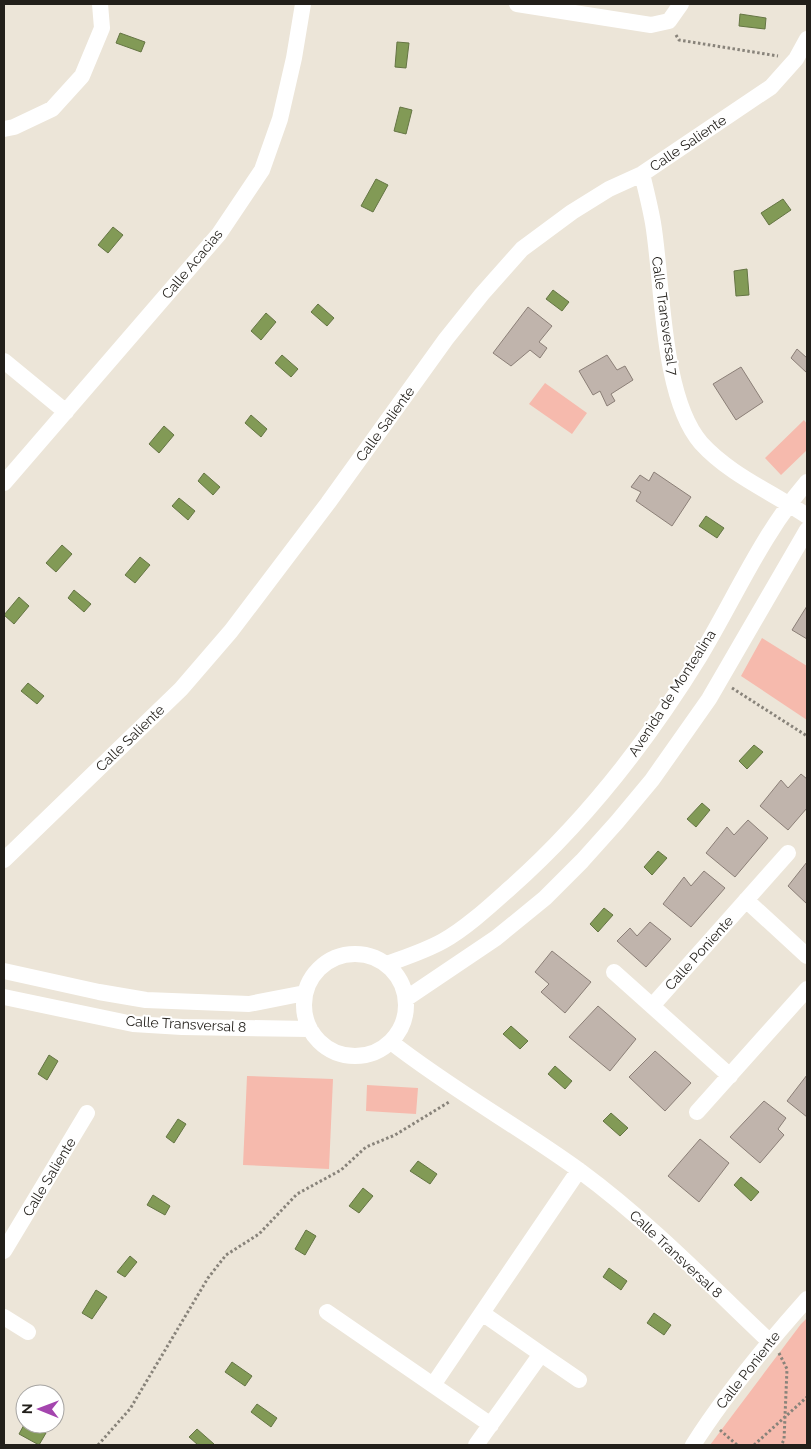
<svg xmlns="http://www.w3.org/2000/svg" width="811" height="1449" font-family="Raleway,sans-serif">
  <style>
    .green { fill: #f6baad }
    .water { fill: #829a56; stroke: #657544 }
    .building { fill: #c0b4ac; stroke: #8b7f77 }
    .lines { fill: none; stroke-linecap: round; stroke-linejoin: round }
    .path { stroke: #88837a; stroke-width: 3; stroke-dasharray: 2.5 2.5; stroke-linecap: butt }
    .street { stroke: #fff; stroke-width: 16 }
    .labels { text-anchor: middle; stroke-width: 4; stroke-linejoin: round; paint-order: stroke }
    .street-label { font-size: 14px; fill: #221f1a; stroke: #fff }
  </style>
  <rect width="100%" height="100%" fill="#ece5d8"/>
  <path class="green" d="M 545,383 L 587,413 L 572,434 L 529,404 Z
    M 804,420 L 807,424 L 807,450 L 781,475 L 765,458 Z
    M 762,638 L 807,666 L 807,720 L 741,676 Z
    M 247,1076 L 333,1079 L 329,1169 L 243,1165 Z
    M 367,1085 L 418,1088 L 416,1114 L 366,1111 Z
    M 807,1318 L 807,1445 L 710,1445 L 801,1324 Z"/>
  <path class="water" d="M 740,14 L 766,18 L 765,29 L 739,26 Z
    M 120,33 L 145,42 L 141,52 L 116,43 Z
    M 397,42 L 409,43 L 406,68 L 395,67 Z
    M 400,107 L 412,110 L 406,134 L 394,131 Z
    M 376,179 L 388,185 L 373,212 L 361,206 Z
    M 783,199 L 791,210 L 769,225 L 761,213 Z
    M 113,227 L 123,235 L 108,253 L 98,245 Z
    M 747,269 L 749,295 L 736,296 L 734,271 Z
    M 553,290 L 569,302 L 562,311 L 546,299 Z
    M 318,304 L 334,318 L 327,326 L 311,312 Z
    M 266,313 L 276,322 L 261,340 L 251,331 Z
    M 282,355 L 298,369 L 291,377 L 275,363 Z
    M 251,415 L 267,429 L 261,437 L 245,423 Z
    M 164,426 L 174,435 L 159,453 L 149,444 Z
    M 204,473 L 220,487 L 213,495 L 198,481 Z
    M 179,498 L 195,511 L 188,520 L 172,506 Z
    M 706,516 L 724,528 L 717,538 L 699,526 Z
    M 62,545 L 72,554 L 56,572 L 46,563 Z
    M 140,557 L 150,565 L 135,583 L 125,575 Z
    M 74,590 L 91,604 L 84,612 L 68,598 Z
    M 19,597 L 29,606 L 14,624 L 4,615 Z
    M 28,683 L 44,696 L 37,704 L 21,691 Z
    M 754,745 L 763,752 L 747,769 L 739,761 Z
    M 702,803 L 710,810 L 696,827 L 687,819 Z
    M 658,851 L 667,858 L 652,875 L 644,867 Z
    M 604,908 L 613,915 L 598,932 L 590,924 Z
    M 511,1026 L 528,1041 L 520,1049 L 503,1034 Z
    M 49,1055 L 58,1061 L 47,1080 L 38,1074 Z
    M 555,1066 L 572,1081 L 565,1089 L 548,1074 Z
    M 611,1113 L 628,1128 L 620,1136 L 603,1121 Z
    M 178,1119 L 186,1124 L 174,1143 L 166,1137 Z
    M 418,1161 L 437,1174 L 430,1184 L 410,1171 Z
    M 741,1177 L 759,1192 L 751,1201 L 734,1185 Z
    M 363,1188 L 373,1196 L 359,1213 L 349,1206 Z
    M 153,1195 L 170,1206 L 165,1215 L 147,1205 Z
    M 306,1230 L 316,1236 L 305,1255 L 295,1249 Z
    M 130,1256 L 137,1262 L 125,1277 L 117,1272 Z
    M 609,1268 L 627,1281 L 621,1290 L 603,1277 Z
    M 96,1290 L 107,1297 L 92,1319 L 82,1313 Z
    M 654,1313 L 671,1325 L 664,1335 L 647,1323 Z
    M 232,1362 L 252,1376 L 245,1386 L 225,1372 Z
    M 257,1404 L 277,1418 L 271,1427 L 251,1412 Z
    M 25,1423 L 46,1433 L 39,1445 L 19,1434 Z
    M 197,1429 L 214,1444 L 213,1445 L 198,1445 L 189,1437 Z"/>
  <path class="building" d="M 528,307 L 552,326 L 539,342 L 547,348 L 540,358 L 530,350 L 511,366 L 493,353 Z
    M 797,349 L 807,358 L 807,373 L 791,358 Z
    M 607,355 L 617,370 L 625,366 L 633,380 L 611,394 L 615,401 L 607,406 L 600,391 L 593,395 L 579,371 Z
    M 741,367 L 763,402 L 736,420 L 713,384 Z
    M 654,472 L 691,497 L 672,526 L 636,501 L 641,492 L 631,487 L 640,475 L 649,481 Z
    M 807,606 L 807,639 L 792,630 Z
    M 801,774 L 807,779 L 807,808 L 788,830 L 760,806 L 781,780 L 788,788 Z
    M 748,820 L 768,838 L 735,877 L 706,853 L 727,827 L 734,835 Z
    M 807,862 L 807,904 L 788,886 Z
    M 704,871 L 725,888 L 691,927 L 663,904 L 684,877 L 691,886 Z
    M 650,922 L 671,939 L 646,967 L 617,941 L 630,928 L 637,936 Z
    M 552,951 L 591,982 L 565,1013 L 541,992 L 549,984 L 535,972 Z
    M 598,1006 L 636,1039 L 610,1071 L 569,1037 Z
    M 655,1051 L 691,1083 L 665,1111 L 629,1077 Z
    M 807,1075 L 807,1117 L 787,1101 Z
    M 764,1101 L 786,1118 L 778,1129 L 784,1135 L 760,1163 L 730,1137 Z
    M 700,1139 L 729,1163 L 699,1202 L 668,1176 Z"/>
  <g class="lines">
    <path class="path" d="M 676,35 L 679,40 L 778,56
      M 732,688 L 807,736
      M 779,1353 L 787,1369 L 784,1440 L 781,1445
      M 720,1430 L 737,1445
      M 98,1445 L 130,1409 L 208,1278 L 226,1255 L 259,1234 L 297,1194 L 341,1170 L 366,1147 L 395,1135 L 449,1102
      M 754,1445 L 807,1397"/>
    <path class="street" d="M 517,4 L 651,25 L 669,21 L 681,4
      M 4,129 L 14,127 L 52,109 L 82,76 L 102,28 L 100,4
      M 642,174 C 646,190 650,206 653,223 C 663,282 661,397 701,443 C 730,475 772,492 807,516
      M 4,361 L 66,412
      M 4,483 L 219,234 L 262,170 L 280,119 L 294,58 L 303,4
      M 4,860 L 181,689 L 231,631 L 328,503 L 446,339 L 482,294 L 522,249 L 572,212 L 609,189 L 642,174 L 771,87 L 796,59 L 807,39
      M 746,900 L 807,956
      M304 1005a51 51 0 1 1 102 0a51 51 0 1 1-102 0Z
      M 387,964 C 406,957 425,951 443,941 C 465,929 490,906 509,889 C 585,822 647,742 700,656 C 735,598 762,534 807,482
      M 4,971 L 99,992 L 146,1000 L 249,1004 L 305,993
      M 614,972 L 652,1006
      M 4,997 L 133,1024 L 182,1027 L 310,1029
      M 407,998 L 496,938 L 545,898 L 582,861 L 617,822 L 652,780 L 709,699 L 807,530
      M 391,1042 C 451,1089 518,1126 580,1171 C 648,1221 708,1283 769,1341
      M 730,1076 L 652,1006 L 788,853
      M 697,1112 L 807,989
      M 4,1251 L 87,1113
      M 327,1312 L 491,1425
      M 4,1317 L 28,1332
      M 541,1354 L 579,1380
      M 433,1385 L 579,1170
      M 476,1445 L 541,1354 L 482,1313
      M 693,1445 C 726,1393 766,1345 807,1299"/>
  </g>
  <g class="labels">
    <g class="street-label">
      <text transform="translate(688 143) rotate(-34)" y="5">Calle Saliente</text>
      <text transform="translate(192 264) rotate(-50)" y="5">Calle Acacias</text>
      <text transform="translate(665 316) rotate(82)" y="5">Calle Transversal 7</text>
      <text transform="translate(385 424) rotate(-54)" y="5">Calle Saliente</text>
      <text transform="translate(672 693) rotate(-57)" y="5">Avenida de Montealina</text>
      <text transform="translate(130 738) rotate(-44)" y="5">Calle Saliente</text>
      <text transform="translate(699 953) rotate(-48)" y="5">Calle Poniente</text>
      <text transform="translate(186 1024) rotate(3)" y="5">Calle Transversal 8</text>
      <text transform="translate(49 1177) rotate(-59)" y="5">Calle Saliente</text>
      <text transform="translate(676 1254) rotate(43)" y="5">Calle Transversal 8</text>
      <text transform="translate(748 1370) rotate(-52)" y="5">Calle Poniente</text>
    </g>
  </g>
  <rect width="811" height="1449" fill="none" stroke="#221f1a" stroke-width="10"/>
  <g transform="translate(40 1409) rotate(271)"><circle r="24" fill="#ffffff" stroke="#a7a5a3"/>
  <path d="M0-4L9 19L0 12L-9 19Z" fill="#a445ae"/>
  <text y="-8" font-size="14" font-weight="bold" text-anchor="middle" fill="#221f1a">N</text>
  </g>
</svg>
